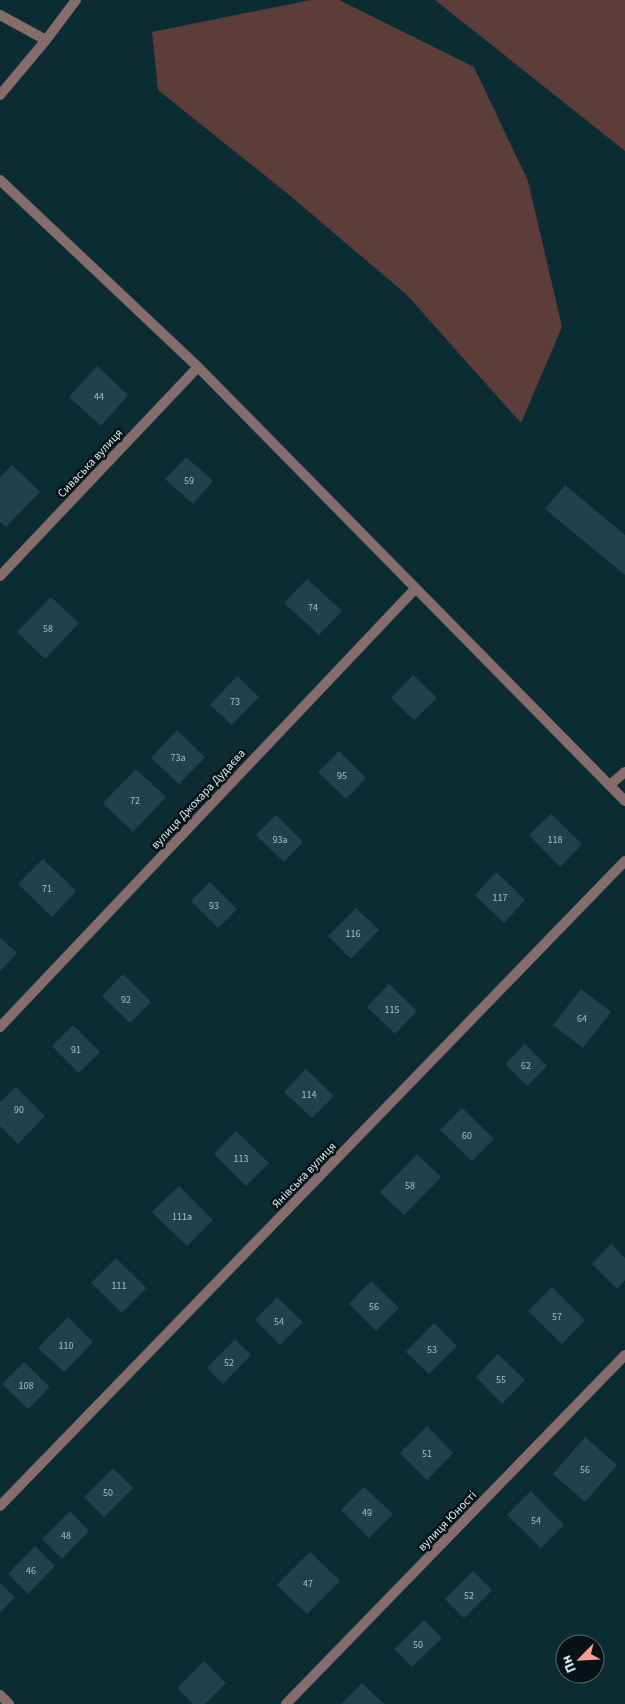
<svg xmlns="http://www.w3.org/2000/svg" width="625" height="1704" font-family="'Source Sans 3',sans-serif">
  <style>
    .green { fill: #5d3d3a }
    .building { fill: #23414a }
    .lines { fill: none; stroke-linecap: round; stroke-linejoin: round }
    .service { stroke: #866c6a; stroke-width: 10 }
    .minor { stroke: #866c6a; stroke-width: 10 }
    .tertiary { stroke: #866c6a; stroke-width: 10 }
    .labels { text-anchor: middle; stroke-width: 5; stroke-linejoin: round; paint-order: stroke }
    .number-label { font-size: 10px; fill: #abbfc5 }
    .street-label { font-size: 12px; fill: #d8e9ee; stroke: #061216 }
  </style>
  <rect width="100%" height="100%" fill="#0c2c34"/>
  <path class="green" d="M 311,0 L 339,0 L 474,67 L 528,181 L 562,327 L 521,423 L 407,295 L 288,194 L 158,90 L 152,32 Z
    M 435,0 L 625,0 L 625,151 Z"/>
  <path class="building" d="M 97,366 L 128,395 L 101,426 L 69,397 Z
    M 186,457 L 213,481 L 193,504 L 165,479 Z
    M 12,465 L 40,492 L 6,527 L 0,522 L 0,477 Z
    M 565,485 L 625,535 L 625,575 L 545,509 Z
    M 307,579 L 342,611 L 319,635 L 284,603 Z
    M 51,597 L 79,623 L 45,659 L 17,632 Z
    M 413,675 L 437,698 L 414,720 L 391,698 Z
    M 237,676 L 259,697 L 232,725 L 210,705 Z
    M 177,730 L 205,757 L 179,784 L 151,758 Z
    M 339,751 L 366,778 L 346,799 L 318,772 Z
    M 136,769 L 166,797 L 133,832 L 103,803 Z
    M 551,814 L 582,844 L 560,867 L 529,835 Z
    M 276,815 L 303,842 L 284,862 L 256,835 Z
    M 43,859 L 76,891 L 52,917 L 18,884 Z
    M 496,872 L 525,900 L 504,923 L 475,895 Z
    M 210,882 L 237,909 L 218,928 L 191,901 Z
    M 356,908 L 379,930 L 351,959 L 328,936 Z
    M 0,937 L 17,953 L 0,971 Z
    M 123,974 L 151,1002 L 130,1023 L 102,996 Z
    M 389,984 L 417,1011 L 395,1034 L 367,1007 Z
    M 581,989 L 611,1012 L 583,1048 L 553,1025 Z
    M 73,1025 L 100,1052 L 79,1073 L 52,1046 Z
    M 525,1044 L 547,1066 L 527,1086 L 505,1064 Z
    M 306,1069 L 334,1096 L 312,1118 L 284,1092 Z
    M 16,1087 L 45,1116 L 18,1144 L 0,1126 L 0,1102 Z
    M 462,1108 L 494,1139 L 472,1161 L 440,1130 Z
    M 236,1131 L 269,1163 L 246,1186 L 214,1154 Z
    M 417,1154 L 441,1177 L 404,1215 L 380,1192 Z
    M 179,1186 L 213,1220 L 187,1246 L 152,1212 Z
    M 611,1244 L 625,1258 L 625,1280 L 617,1289 L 592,1264 Z
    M 116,1258 L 146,1288 L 122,1313 L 91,1283 Z
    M 371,1281 L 399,1308 L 376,1331 L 349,1304 Z
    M 552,1287 L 585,1320 L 562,1344 L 528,1311 Z
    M 277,1297 L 303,1322 L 280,1345 L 255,1320 Z
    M 68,1317 L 93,1342 L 64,1372 L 38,1348 Z
    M 434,1323 L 457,1346 L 429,1374 L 406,1352 Z
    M 235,1339 L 251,1355 L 223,1384 L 207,1368 Z
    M 498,1354 L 525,1380 L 502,1404 L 476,1377 Z
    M 24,1362 L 50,1387 L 28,1409 L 2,1384 Z
    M 427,1426 L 453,1453 L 427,1480 L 400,1453 Z
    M 585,1437 L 617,1465 L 585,1502 L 553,1474 Z
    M 113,1468 L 133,1488 L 104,1517 L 84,1497 Z
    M 364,1487 L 393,1514 L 369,1538 L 341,1510 Z
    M 531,1491 L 564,1525 L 541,1548 L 507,1515 Z
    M 70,1511 L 89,1531 L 62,1559 L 42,1539 Z
    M 35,1546 L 55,1566 L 28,1594 L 8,1574 Z
    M 310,1552 L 340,1581 L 307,1614 L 277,1585 Z
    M 473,1571 L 492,1590 L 464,1618 L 445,1599 Z
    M 0,1583 L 15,1597 L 0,1613 Z
    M 424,1620 L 442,1638 L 412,1667 L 394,1649 Z
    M 204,1661 L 226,1683 L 205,1704 L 193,1704 L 177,1688 Z
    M 362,1683 L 384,1704 L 341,1704 Z"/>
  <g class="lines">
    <path class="service" d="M 610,785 L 625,772"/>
    <path class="minor" d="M 0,15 L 46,40
      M 0,95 L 46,40 L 76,0
      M 0,180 L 198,367 L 625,801
      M 0,576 L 198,367
      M 0,1027 L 415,589
      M 0,1506 L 625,861
      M 286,1704 L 625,1355"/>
    <path class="tertiary" d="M 0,1695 L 9,1704"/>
  </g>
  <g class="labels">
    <g class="number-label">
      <text x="99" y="400">44</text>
      <text x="189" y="484">59</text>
      <text x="313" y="611">74</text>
      <text x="48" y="632">58</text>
      <text x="235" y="705">73</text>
      <text x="178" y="761">73а</text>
      <text x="342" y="779">95</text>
      <text x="135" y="804">72</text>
      <text x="280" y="843">93а</text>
      <text x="555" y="843">118</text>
      <text x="47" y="892">71</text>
      <text x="500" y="901">117</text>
      <text x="214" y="909">93</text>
      <text x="353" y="937">116</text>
      <text x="126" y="1003">92</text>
      <text x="392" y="1013">115</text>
      <text x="582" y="1022">64</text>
      <text x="76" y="1053">91</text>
      <text x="526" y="1069">62</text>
      <text x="309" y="1098">114</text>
      <text x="19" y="1113">90</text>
      <text x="467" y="1139">60</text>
      <text x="241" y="1162">113</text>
      <text x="410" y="1189">58</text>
      <text x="182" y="1220">111а</text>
      <text x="119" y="1289">111</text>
      <text x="374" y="1310">56</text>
      <text x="557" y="1320">57</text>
      <text x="279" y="1325">54</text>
      <text x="66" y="1349">110</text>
      <text x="432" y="1353">53</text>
      <text x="229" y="1366">52</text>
      <text x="501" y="1383">55</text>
      <text x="26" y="1389">108</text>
      <text x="427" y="1457">51</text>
      <text x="585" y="1473">56</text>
      <text x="108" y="1496">50</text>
      <text x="367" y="1516">49</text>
      <text x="536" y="1524">54</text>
      <text x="66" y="1539">48</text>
      <text x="31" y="1574">46</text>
      <text x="308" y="1587">47</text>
      <text x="469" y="1599">52</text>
      <text x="418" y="1648">50</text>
    </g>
    <g class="street-label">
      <text transform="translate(90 463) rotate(-47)" y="4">Сиваська вулиця</text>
      <text transform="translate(198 799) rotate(-47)" y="4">вулиця Джохара Дудаєва</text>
      <text transform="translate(304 1175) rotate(-46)" y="4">Янівська вулиця</text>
      <text transform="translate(447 1521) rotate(-46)" y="4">вулиця Юності</text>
    </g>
  </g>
  <g transform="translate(580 1659) rotate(246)"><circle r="24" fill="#061216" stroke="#5a686c"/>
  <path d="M0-4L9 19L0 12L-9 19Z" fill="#f59c94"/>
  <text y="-8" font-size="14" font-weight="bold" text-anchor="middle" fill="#d8e9ee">Пн</text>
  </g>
</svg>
